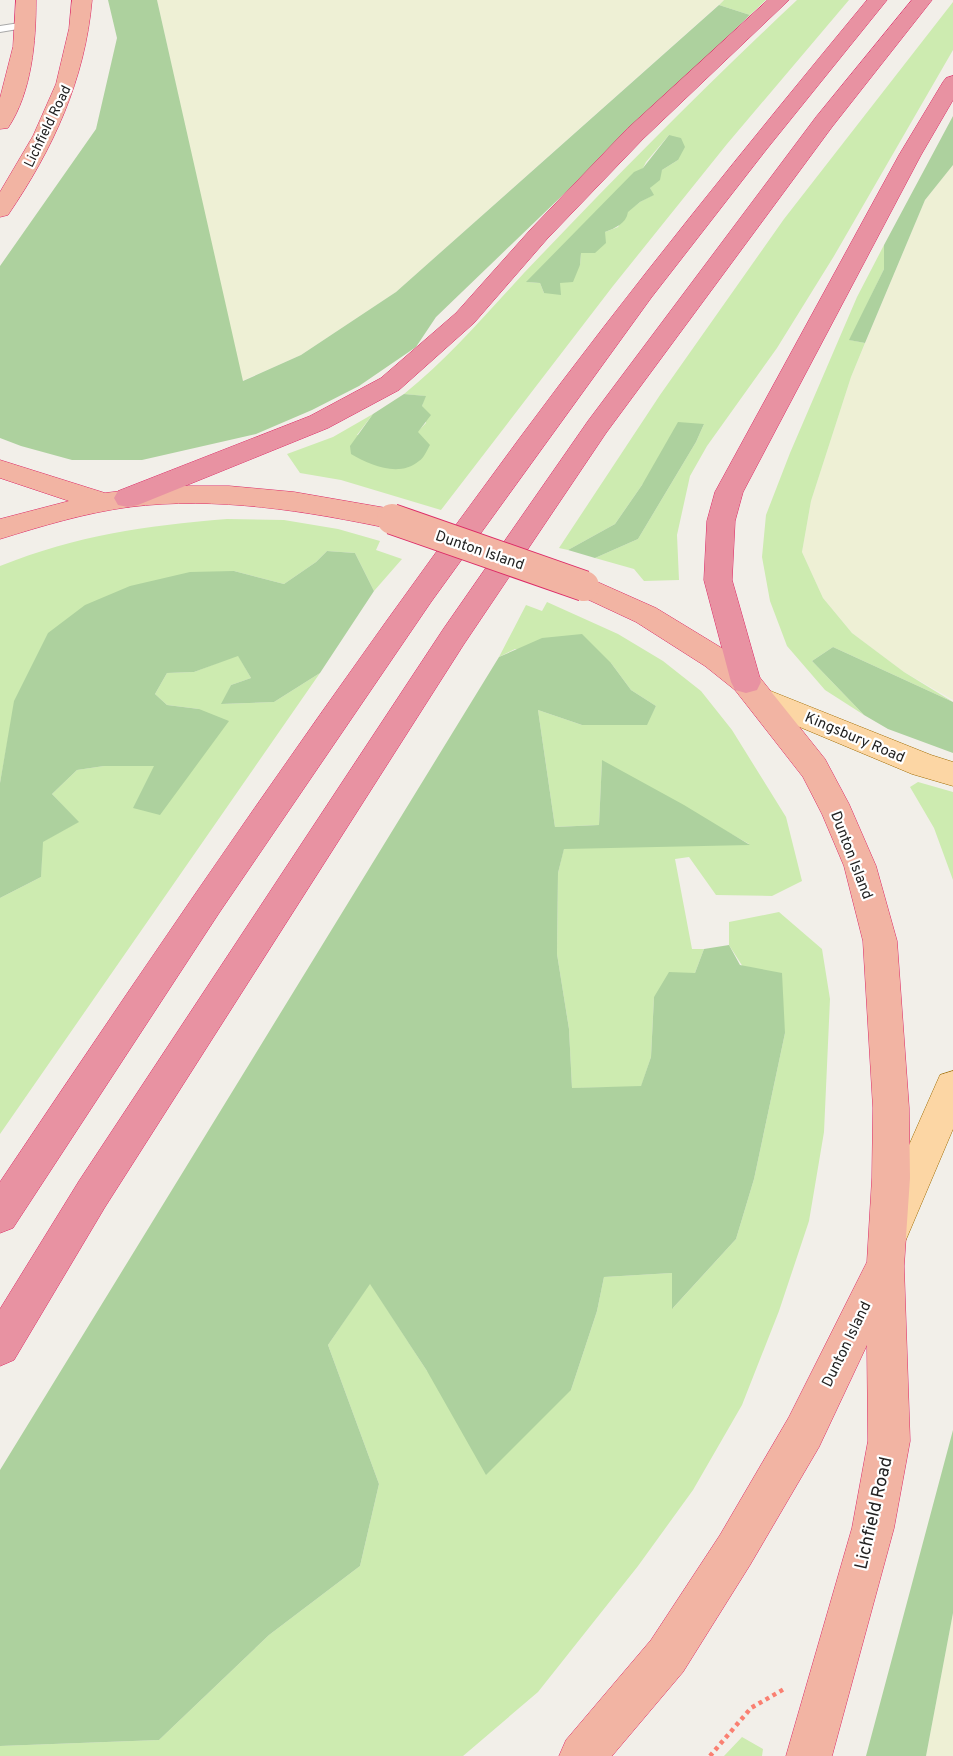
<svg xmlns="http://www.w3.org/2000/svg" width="953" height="1756" font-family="Overpass,sans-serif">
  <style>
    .farmland { fill: #eef0d5 }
    .grass { fill: #cdebb0; fill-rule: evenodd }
    .forest { fill: #add19e }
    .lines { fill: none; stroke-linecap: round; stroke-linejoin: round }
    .service-casing { stroke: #a9a9a9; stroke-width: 2 }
    .primary-casing { stroke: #a06b00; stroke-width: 1 }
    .trunk-casing { stroke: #dc2a67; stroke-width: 1 }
    .motorway-casing { stroke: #dc2a67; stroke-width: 1 }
    .path { stroke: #fa8072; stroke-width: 4.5; stroke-dasharray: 4 4; stroke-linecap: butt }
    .service { fill: #fff; fill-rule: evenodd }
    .primary { fill: #fcd6a4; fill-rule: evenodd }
    .trunk { fill: #f2b4a3; fill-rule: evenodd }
    .motorway { fill: #e892a2; fill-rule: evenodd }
    .trunk-bridge-casing { stroke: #dc2a67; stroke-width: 32; stroke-linecap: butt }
    .trunk-bridge { stroke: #f2b4a3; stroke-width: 30 }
    .labels { text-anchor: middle; stroke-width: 4.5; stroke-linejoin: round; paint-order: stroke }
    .far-street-label { font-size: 14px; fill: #222; stroke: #fff }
    .street-label { font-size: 15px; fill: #222; stroke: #fff }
    .near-street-label { font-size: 18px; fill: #222; stroke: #fff }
  </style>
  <rect width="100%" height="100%" fill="#f2efe9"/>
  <path class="farmland" d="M 157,0 L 724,0 L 396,292 L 301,355 L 242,381 Z
    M 953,165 L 953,700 L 904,672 L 852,633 L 823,598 L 802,552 L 811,501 L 851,377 L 925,200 Z
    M 953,1613 L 953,1756 L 926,1756 Z"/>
  <path class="grass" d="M 724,0 L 766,0 L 750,15 L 719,5 Z
    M 797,0 L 849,0 L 727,144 L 613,286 L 441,510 L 341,480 L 300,473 L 287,454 L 333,437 L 373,414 L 357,435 L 417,432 L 426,423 L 422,406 L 425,396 L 404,394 C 457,351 498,299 545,251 C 627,165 711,81 797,0 ZM 669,135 L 678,160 L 662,170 L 650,188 L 653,195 L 640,202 L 627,212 L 618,227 L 605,232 L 581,253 L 580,265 L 560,283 L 544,293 L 540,283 L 527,282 L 582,226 L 643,168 L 646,162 Z
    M 953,2 L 953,50 L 834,256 L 777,348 L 707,446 L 690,476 L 677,535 L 679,580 L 644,581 L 634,569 L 595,558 L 638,539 L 696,442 L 704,424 L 642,485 L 615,524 L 568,550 L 559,548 L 660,395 L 784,219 Z
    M 884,245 L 884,269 L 850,340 L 865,343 L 851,377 L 811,501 L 802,552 L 823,598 L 852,633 L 904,672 L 953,702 L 833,647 L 812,661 L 864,715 L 825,690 L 787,646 L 770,601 L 762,557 L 766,515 L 790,453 L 857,297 Z
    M 227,519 L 284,520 L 338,529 L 380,541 L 376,550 L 402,559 L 374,591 L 355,553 L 327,551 L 316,562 L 284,584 L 234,571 L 15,701 L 0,783 L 0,566 C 79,535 143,526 227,519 Z
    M 547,602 L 618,634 L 663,661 L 701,691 L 732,730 L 786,817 L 802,881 L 772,896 L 716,895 L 689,857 L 675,859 L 692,949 L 704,949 L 695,973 L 654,997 L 651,1057 L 641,1087 L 572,1088 L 569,1029 L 557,954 L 558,873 L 564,848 L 749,844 L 602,761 L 599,825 L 555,827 L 538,710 L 582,725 L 646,725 L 656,706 L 631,690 L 611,663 L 515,649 L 499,657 L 526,605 L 542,611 Z
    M 238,655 L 251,678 L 231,685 L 222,704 L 274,702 L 320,673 L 0,1134 L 0,898 L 41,877 L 42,842 L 78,822 L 52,794 L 77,770 L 104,766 L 155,766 L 199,709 L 167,705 L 155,694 L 167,673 L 194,672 Z
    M 918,782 L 953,792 L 953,880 L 934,828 L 910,787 Z
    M 779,912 L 822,949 L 830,999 L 824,1132 L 809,1221 L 779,1311 L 742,1405 L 693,1490 L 638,1566 L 538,1692 L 463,1756 L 0,1756 L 0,1746 L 159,1740 L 269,1635 L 360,1566 L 379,1484 L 328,1345 L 370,1283 L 427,1371 L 571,1390 L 597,1311 L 604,1277 L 672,1273 L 673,1308 L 736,1239 L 754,1179 L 785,1033 L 729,945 L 729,922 Z
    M 742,1737 L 763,1749 L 762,1756 L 724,1756 Z"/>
  <path class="forest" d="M 108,0 L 157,0 L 243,381 L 301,355 L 396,292 L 719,5 L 750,15 L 436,317 L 416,347 L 359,386 L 312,410 L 256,434 L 142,460 L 72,460 L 21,446 L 0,438 L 0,266 L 96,129 L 117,38 Z
    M 953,116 L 953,165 L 925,200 L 865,343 L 849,340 L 884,269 L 884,245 Z
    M 669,135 L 681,138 L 685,147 L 678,160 L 662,170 L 660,180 L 650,188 L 654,195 L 640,202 L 628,212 C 626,224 615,228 605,232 L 606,243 L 595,253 L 581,253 L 580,265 L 573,282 L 560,283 L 561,295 L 544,293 L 540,283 L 526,282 L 634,172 L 643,168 Z
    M 404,394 L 426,396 L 422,406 L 431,415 L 418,432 L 430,445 C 427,450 424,458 419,461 C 399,478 370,465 351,454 L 350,446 L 373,414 Z
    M 678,422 L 704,424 L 696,442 L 638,539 L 595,558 L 568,550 L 615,524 L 642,485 Z
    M 327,551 L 355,553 L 374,591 L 320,673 L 274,702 L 221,704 L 231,685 L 251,678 L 238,656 L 194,672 L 167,673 L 155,694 L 167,705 L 199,709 L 229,721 L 160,815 L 133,808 L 154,766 L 104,766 L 77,770 L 52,794 L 79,822 L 43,842 L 41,877 L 0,898 L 0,783 L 14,701 L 48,633 L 85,605 L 130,586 L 190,572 L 234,571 L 284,584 L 316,562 Z
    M 582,634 L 611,663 L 631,690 L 656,706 L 647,725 L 582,725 L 538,710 L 555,827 L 599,825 L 602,760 L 684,805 L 750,845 L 564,849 L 558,873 L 557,954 L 569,1029 L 572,1088 L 641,1086 L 651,1057 L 654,997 L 669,972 L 695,973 L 704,949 L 729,945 L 740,965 L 782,973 L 785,1033 L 754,1179 L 736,1239 L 672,1309 L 672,1273 L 604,1277 L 597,1311 L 571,1390 L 486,1475 L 427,1371 L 370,1284 L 328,1345 L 379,1484 L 360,1566 L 269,1635 L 159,1740 L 0,1746 L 0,1470 L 499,657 L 542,638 Z
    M 833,647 L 953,702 L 953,753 L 888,729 L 864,715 L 812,661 Z
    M 953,1430 L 953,1613 L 926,1756 L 866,1756 Z"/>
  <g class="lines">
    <g class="service-casing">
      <path id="service" d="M 26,22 L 31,25 L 30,27 L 0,32 L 0,26 Z"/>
    </g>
    <g class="primary-casing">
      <path id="primary" d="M 758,686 L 931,755 L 953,762 L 953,786 L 912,774 L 747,705 L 743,697 L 747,689 Z
        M 953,1071 L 953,1129 L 905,1242 L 891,1247 L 877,1242 L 872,1229 L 940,1075 Z"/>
    </g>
    <g class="trunk-casing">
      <path id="trunk" d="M 16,0 L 36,0 C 36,41 32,92 8,128 L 0,129 L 0,98 L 13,47 Z
        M 72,0 L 92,0 C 85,80 53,149 8,215 L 0,217 L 0,192 L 33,136 L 56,84 L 69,29 Z
        M 0,460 L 105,493 L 162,486 L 229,486 L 294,492 L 392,509 L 402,512 L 406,519 L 402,526 L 392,529 C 306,511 217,496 129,507 C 85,513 42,526 0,539 L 0,519 L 69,501 L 0,478 Z
        M 584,576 L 656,608 L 725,650 L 757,674 L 825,759 L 849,804 L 876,866 L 897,941 L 909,1108 L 910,1178 L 904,1266 L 910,1441 L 894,1528 L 832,1756 L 786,1756 L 852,1528 L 868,1441 L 867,1345 L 819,1447 L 750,1565 L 683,1672 L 612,1756 L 559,1756 L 566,1740 L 651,1640 L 720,1535 L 789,1417 L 867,1262 L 872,1178 L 873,1108 L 863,941 L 844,866 L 822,814 L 803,777 L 735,690 L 705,666 L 636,622 L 574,593 L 570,586 L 574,579 Z"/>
    </g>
    <g class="motorway-casing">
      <path id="motorway" d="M 768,0 L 789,0 L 643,139 L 547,239 L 474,323 L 399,390 L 328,428 L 138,505 L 128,507 L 118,505 L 114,498 L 118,491 L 310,416 L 381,378 L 456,313 L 531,229 L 627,129 Z
        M 867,0 L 887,0 L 766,150 L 651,298 L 431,602 L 219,913 L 13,1228 L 0,1233 L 0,1182 C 168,931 339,682 519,439 C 630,289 748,144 867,0 Z
        M 912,0 L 932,0 L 832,127 L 606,433 L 464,644 L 105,1207 L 14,1360 L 0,1366 L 0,1309 L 79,1181 L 444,628 L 588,421 L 816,117 Z
        M 953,76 L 953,100 L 921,155 L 743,492 L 735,521 L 732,580 L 761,682 L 757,690 L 746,693 L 735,690 L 731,682 L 704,580 L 707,521 L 715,492 L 899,155 L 943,82 L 946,78 Z"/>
    </g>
    <path class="path" d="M 710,1756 L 751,1708 L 784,1689"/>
    <use href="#service" class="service"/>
    <use href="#primary" class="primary"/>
    <use href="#trunk" class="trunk"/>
    <use href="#motorway" class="motorway"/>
    <g class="trunk-bridge-casing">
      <path id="trunk-bridge" d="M 392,519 L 584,586"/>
    </g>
    <use href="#trunk-bridge" class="trunk-bridge"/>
  </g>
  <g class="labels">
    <g class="far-street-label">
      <text transform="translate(47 126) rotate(-64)" y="5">Lichfield Road</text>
    </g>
    <g class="street-label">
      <text transform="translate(480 550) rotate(19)" y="5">Dunton Island</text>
      <text transform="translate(855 737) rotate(23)" y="5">Kingsbury Road</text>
      <text transform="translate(852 855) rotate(69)" y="5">Dunton Island</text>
      <text transform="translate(846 1344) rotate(-64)" y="5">Dunton Island</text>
    </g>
    <g class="near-street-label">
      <text transform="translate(873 1513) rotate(-77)" y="6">Lichfield Road</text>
    </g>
  </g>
</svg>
